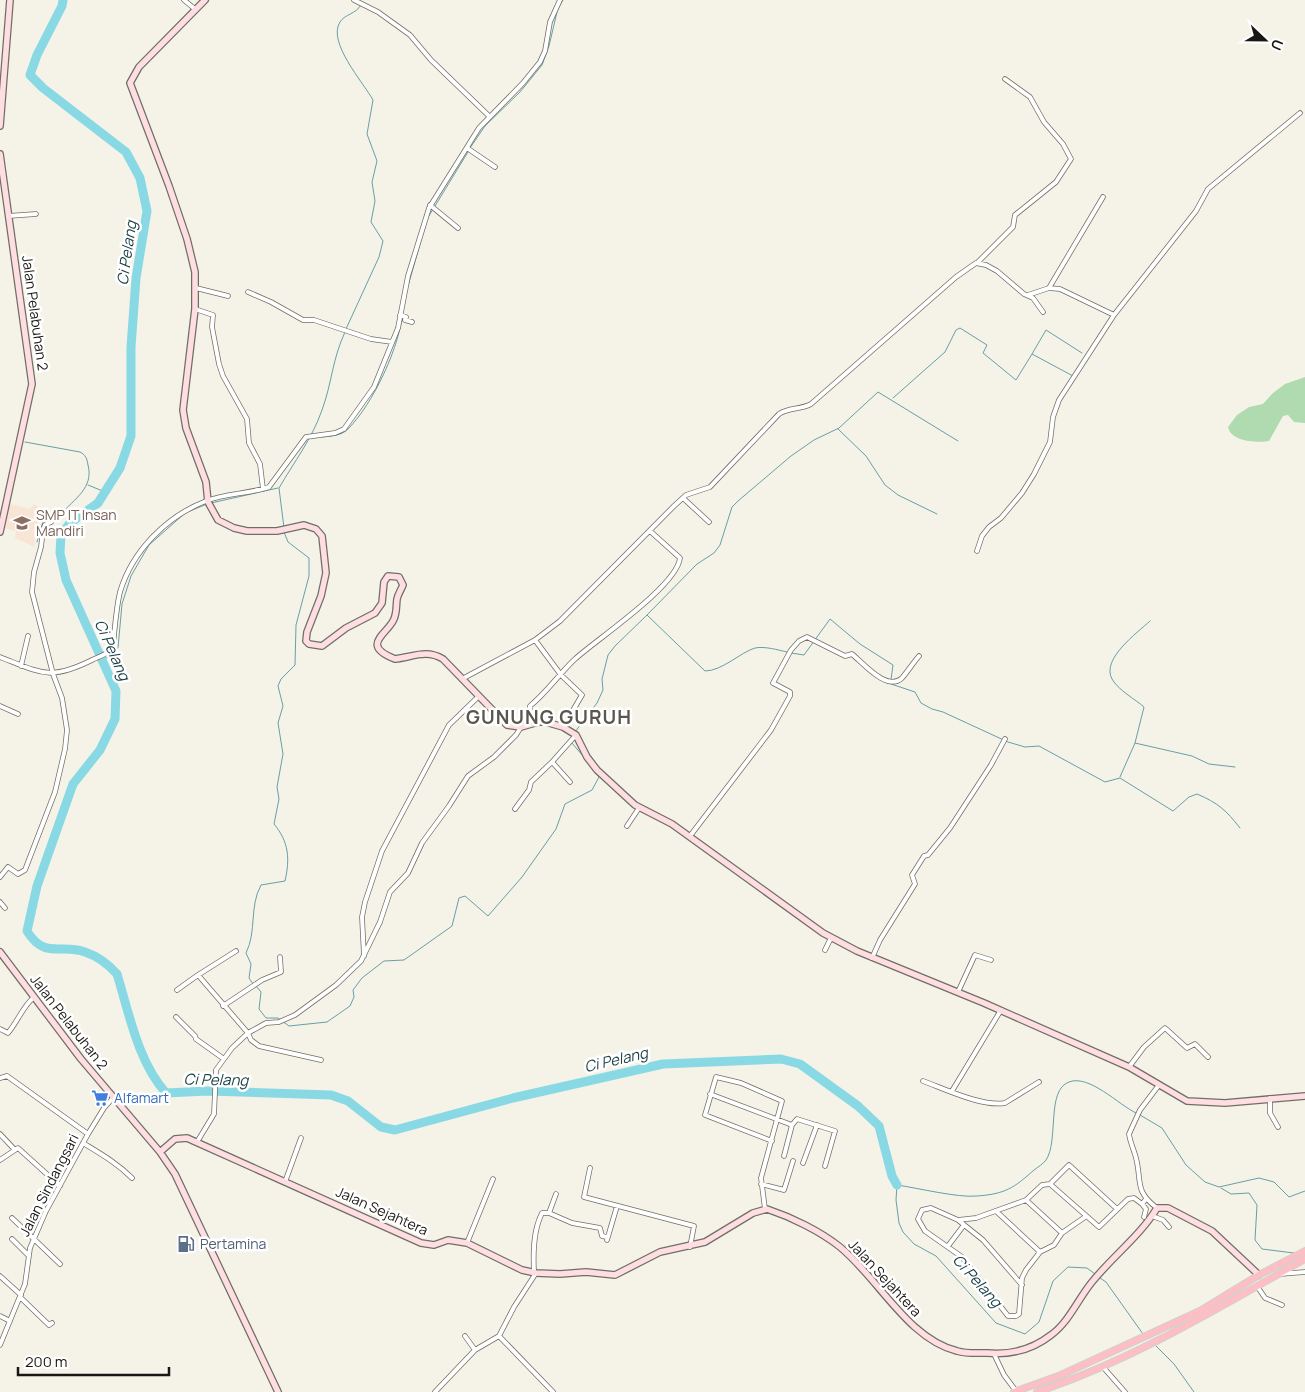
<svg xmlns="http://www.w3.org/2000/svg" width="1305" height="1392" font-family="Manrope,sans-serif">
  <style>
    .education { fill: #f8e5d5 }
    .green { fill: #b0dab0 }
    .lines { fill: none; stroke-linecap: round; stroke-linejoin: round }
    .stream { stroke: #679fa6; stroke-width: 1 }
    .river { stroke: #89d9e5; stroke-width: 9 }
    .street-casing { stroke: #716f65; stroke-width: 5.5 }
    .secondary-casing { stroke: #716f65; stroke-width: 8 }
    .primary-casing { stroke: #d1d1d0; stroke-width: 8 }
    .street { stroke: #fff; stroke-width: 4 }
    .secondary { stroke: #fedee2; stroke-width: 5.5 }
    .primary { stroke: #fdbec4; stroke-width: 6 }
    .labels { text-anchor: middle; stroke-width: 5; stroke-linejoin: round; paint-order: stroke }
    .street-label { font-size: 14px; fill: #181714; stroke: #fff }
    .education-label { font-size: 14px; fill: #785e54; stroke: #fff; text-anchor: start }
    .shop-label { font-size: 14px; fill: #366cbe; stroke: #fff; text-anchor: start }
    .service-label { font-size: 14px; fill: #4e5e75; stroke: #fff; text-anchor: start }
    .water-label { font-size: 15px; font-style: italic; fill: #1c4248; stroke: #fff }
    .district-label { font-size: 19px; font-weight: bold; letter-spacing: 1px; fill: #59574e; stroke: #fff }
  </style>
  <rect width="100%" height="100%" fill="#f5f3e8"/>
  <path class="education" d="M 10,504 L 30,509 L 34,504 L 45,513 L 37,527 L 34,547 L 15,538 L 16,531 L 4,528 Z"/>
  <path class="green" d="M 1305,377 L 1305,423 L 1294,422 L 1288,415 L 1283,416 L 1269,441 C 1258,443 1231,442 1228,427 L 1237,415 L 1249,407 L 1263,404 L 1273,393 L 1285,384 Z"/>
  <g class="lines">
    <path class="stream" d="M 558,8 L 563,0
      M 470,148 L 485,126 L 520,92 L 542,65 L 549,46 L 557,12
      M 435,206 L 468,152
      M 427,219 L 433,209
      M 408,286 L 426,223
      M 346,329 L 379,257 L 383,241 L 371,222 L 375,201 L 372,182 L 377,161 L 367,134 L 373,100 C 363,82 327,42 340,22 C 345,14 356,14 361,5
      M 1032,354 L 1046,330 L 1082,353
      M 893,398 L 945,352 L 956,330 L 960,328 L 987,345 L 983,353 L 1016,380 L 1032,354 L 1073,376
      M 838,429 L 866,456 L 885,485 L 898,495 L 937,514
      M 322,437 C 331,436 341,436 348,429 C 373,404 401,345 403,309
      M 25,442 L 80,452 C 86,455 87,459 88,465 C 94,488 74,499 61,514 L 53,513 L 44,518 L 37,542
      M 88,485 L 105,492
      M 211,503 L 278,488
      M 190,511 L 207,504
      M 284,528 L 279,488 C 294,462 312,439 322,410 C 332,383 332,360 345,332
      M 647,615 L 697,564 L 714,553 L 720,545 L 732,507 L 738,501 L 791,456 L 814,440 L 839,428 L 878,392 L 958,441
      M 791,653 L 804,655 L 830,619 L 860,644 L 893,665 L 891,680
      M 101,660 L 111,656 L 118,648 L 122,604 L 131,576 L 149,545 L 184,514
      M 891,684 L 915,692 L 921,703 L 932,709 L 943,712 L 1008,742 L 1025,747 L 1039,746 L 1105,782 L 1120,778 L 1173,811 L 1189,797 L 1197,794 C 1218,803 1226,810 1240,828
      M 575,732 L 597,703 L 603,690 L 602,679 L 608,655 L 615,646 L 647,615 L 705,671 C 722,671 741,652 755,648 C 765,646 778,650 787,652
      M 571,742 L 583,756
      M 1135,743 L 1144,707 C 1135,699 1118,690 1112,679 C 1101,659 1137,633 1150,621
      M 1120,777 L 1135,743 L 1192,756 L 1209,764 L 1235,767
      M 253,984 L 249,978 L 251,964 L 246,953 C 257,931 249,907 261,885 L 285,881 C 290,859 289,842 274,824 L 279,799 L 277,787 L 283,754 L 278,723 L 283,706 L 278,686 L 281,679 L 295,665 L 296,625 L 309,576 L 309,558 L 288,542 L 284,532
      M 256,986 L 261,992 L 259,1009 L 266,1018 L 278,1018 L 289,1026 L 327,1022 L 350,1006 L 354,997 L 353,990 L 362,978 L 384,961 L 404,960 L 452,926 L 459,898 L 465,896 L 488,916 L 522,877 L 556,829 L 565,804 L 592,790 L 599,777 L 596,773
      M 1140,1115 L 1162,1128 L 1186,1165 L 1205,1182 L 1219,1187 L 1259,1178 L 1274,1182 L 1289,1197 L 1305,1191
      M 1221,1188 L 1231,1194 L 1249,1193 L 1257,1205 L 1255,1240 L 1262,1249 L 1294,1253
      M 1095,1274 L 1087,1268 L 1068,1267 L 1053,1281 L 1039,1322 L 1025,1334 L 996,1323 L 936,1256 L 914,1244 L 903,1232 L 899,1223 L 896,1200 L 897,1185 C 918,1188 958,1198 977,1196 C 1005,1194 1014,1188 1034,1170 C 1038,1167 1043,1164 1046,1160 C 1059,1141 1046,1090 1069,1082 C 1089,1074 1119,1105 1136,1113
      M 1100,1278 L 1106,1282 L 1143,1334
      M 1155,1345 L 1174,1364 L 1194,1392"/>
    <path class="river" d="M 63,0 L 62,6 L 37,55 L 30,75 L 43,88 L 126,152 L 140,178 L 147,211 L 136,278 L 131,347 L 131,436 L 120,468 L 98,503 L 70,523 L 61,535 L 60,553 L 66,580 L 116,691 L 115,719 L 100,750 L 73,784 L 37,886 L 27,931 C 45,960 60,943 85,952 C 97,956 108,964 117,974 C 129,1013 138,1062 166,1093 L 208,1091 L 331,1095 L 348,1101 L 381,1127 L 395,1130 L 513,1098 L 663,1064 L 781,1059 L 800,1064 L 858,1106 L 879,1126 L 892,1176 L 897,1185"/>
    <g class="street-casing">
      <path id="street" d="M 184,0 L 196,10
        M 354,0 L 378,12 L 410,35 L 431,60 L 489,116
        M 467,148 L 495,167
        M 430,205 L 458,228
        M 8,216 L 36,214
        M 977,263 L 1013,227 L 1015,215 L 1056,182 L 1071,159 L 1063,144 L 1044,122 L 1030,97 L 1005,79
        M 196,288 L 228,296
        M 1049,288 L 1103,197
        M 248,292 L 271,302 L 303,320 L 314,320 L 371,339 L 392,342
        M 1028,295 L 1049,288 L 1060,289 L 1114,315
        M 195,309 L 213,315 L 212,327 L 219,364 L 223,376 L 247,419 L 249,443 L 260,464 L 263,489
        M 400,315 L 406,317 L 405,320 L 412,322
        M 683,498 L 709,522
        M 977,551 L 982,536 L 989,527 L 1001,518 L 1022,493 L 1034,474 L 1050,442 L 1053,417 L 1059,400 L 1114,315 L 1196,211 L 1208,189 L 1300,113
        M 535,640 L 561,675 L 582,695 L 563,727
        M 0,657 C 41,673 50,681 92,660 C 100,656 110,654 113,645 C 115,627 116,609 120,592 C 132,551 167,516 206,501 C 226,493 249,494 269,487 L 306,437 L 335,433 L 344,429 L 374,387 L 398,328 L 408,276 L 429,208 L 479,128 L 523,83 L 540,62 L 545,51 L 550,22 L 560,0
        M 21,666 L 28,636
        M 462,679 L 535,640 L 560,621 L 674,506 L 686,495 L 710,487 L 779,414 C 789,407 800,410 811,404 L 956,277 L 976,263 L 986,265 L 997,271 L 1024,294 L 1033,298 L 1043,312
        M 0,706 L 18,714
        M 542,721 L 530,710 L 530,706 C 547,692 559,674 575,659 C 597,639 677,586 680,558 L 650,531
        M 570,782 L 552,762 L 576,735
        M 515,809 L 529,790 L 531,782 L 552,762
        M 627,826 L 639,808
        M 690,836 L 771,730 L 790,696 L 790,692 L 773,683 L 791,650 L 799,641 L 807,637 L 845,656 L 852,654 C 863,663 887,692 902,678 C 908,671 913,663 919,656
        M 0,877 L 8,867 L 18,874 L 25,870 L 55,792 L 65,749 L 67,730 L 62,698 L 53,674 L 32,592 L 34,572 L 41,547 L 43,530 L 45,525 L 51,522
        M 0,902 L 5,908
        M 825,950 L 831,938
        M 364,956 L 362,917 L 365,902 L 382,851 L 449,725 L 479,696
        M 872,958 L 880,940 L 915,884 L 912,875 L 924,856 L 928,855 L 950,828 L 991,765 L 1005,739
        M 198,975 L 236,951
        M 177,990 L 198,975 L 248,1033 L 232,1048 L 216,1070 L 214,1114 L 197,1142
        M 958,992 L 975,955 L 991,960
        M 223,1006 L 262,980 L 281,972 L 280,957
        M 176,1017 L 195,1036 L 196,1039 L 224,1059
        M 0,1029 L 8,1033 C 18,1021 22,1008 33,998
        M 321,1060 L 259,1046 L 251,1040 L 248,1033 L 266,1023 L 279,1022 L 295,1015 L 336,985 L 361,961 L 380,922 L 390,892 L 408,873 L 422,843 L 449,806 L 468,776 L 494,757 L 516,735 L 521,727
        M 1129,1067 L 1144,1047 L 1165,1028 L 1187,1048 L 1195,1044 L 1208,1057
        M 0,1078 L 7,1076 L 88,1134
        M 923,1081 C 945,1089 982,1107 1005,1103 L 1039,1082
        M 952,1091 L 1001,1010
        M 710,1094 L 792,1125
        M 1270,1098 L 1270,1113 L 1278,1127
        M 0,1134 L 15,1150
        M 83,1143 C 101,1154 117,1163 132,1178
        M 784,1156 L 792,1125 L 797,1119 L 835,1131 L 825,1166
        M 0,1160 L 18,1148 L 60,1186
        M 803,1163 L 817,1125
        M 590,1168 L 584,1197 L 694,1226 L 690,1247
        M 285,1182 L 301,1138
        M 761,1184 L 784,1190 L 793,1161
        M 1050,1184 L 1042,1185 L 1026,1200 L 976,1218 L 958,1220 L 931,1208 L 922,1210 L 918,1219 L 925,1231 L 962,1257 L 1008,1316 L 1016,1316 L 1019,1314 L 1022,1278 L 1026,1270 L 1040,1252 L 1054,1245 L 1062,1233 L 1085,1217
        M 1026,1200 L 1062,1233
        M 1142,1204 L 1146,1209 L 1144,1217
        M 1157,1208 C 1134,1191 1142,1181 1136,1158 C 1134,1150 1130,1142 1129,1134 L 1140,1110 L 1159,1085
        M 765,1209 L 761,1178 L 782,1101 L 741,1083 L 716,1077 L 705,1115 L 772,1141
        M 1117,1209 L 1069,1165 L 1050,1184 L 1099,1227 L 1128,1199 L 1134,1198 L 1142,1204 L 1146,1199
        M 997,1212 L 1040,1252
        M 549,1213 L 572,1223 L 600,1228 L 602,1236 L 607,1237
        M 1152,1216 L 1163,1220 L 1169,1227
        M 12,1218 L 60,1264
        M 958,1220 L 983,1240 L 1022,1285
        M 12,1239 L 28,1255
        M 607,1240 L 617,1206
        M 467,1243 L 493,1179
        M 948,1246 L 964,1225
        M 534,1272 C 533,1253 533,1231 542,1213 L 549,1213 L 556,1194
        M 536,1273 L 514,1307 L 499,1336 L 553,1392
        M 1280,1274 L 1305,1272
        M 0,1276 L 21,1295
        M 1257,1286 L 1265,1298 L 1282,1305
        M 20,1297 L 49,1325 L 52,1323
        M 0,1316 L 10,1321
        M 465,1336 L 475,1350
        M 0,1345 L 25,1284 L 30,1248 L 46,1211 L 88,1134 L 104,1108 L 113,1098
        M 994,1354 L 1004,1375 L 1016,1391
        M 1103,1367 L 1125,1392
        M 435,1392 L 475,1350 L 499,1336"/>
    </g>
    <g class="secondary-casing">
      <path id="secondary" d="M 205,0 L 139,67 L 130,83 L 169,186 L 187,239 L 195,272 L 195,309 L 183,410 L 186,428 L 206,482 L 208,502 L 218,520 L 234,528 L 247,531 L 277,531 L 304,525 L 316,529 L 322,536 L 326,573 L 321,596 L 307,632 L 306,641 L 309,644 L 322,646 L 346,628 L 375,613 L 382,603 L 384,582 L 388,576 L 399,577 L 403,585 C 401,590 398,594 397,599 C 396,606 397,612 394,619 C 388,634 359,645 395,659 C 413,657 426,649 443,659 L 507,725 L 521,727 L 542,721 L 563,727 L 576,735 L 587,757 L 597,770 L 635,805 L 672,824 L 823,933 L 857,951 L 984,1003 L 1129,1067 L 1187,1101 L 1225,1103 L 1305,1096
        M 0,126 L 10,0
        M 0,154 L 32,384 L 0,532
        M 0,952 L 81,1059 L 160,1152 L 175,1174 L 278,1392
        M 160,1152 L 175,1139 L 187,1138 L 421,1243 L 434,1245 L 448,1240 L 467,1243 L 522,1270 L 536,1273 L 560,1274 L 586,1272 L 615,1275 L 660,1252 L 705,1242 L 753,1213 L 767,1209 C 791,1217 820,1231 840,1247 C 879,1279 908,1339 957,1351 C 967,1354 977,1353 987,1353 C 1010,1355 1032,1350 1051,1335 C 1069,1322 1078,1299 1092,1282 C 1113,1256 1140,1236 1157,1208 L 1168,1208 L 1212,1231 L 1259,1275"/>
    </g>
    <g class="primary-casing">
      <path id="primary" d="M 1014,1392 L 1061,1375 L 1200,1311 L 1259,1275 L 1305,1251
        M 1037,1392 C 1133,1360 1218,1308 1305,1259"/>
    </g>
    <use href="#street" class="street"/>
    <use href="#secondary" class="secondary"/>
    <use href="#primary" class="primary"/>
  </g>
  <defs>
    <g id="school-bare" transform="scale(1.35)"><path d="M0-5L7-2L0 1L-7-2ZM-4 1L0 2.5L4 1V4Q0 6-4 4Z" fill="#8d6e63" stroke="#fff" stroke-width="2.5" paint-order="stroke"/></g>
    <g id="supermarket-bare" transform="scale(1.35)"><path d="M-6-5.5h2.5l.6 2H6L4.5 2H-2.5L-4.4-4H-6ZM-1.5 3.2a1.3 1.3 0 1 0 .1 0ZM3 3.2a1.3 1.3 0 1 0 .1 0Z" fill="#3f7fe0" stroke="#fff" stroke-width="2.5" paint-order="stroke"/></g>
    <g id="fuel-bare" transform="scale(1.35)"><path d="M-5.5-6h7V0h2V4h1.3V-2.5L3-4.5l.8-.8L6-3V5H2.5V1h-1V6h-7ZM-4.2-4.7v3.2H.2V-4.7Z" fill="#5c6f8a" stroke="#fff" stroke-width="2.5" paint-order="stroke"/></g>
  </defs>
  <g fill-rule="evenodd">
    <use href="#school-bare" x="22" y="523"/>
    <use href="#supermarket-bare" x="100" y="1098"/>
    <use href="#fuel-bare" x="186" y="1244"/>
  </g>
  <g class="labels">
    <g class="street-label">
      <text transform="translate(35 313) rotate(82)" y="5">Jalan Pelabuhan 2</text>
      <text transform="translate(69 1022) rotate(52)" y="5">Jalan Pelabuhan 2</text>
      <text transform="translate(49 1185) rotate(-63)" y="5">Jalan Sindangsari</text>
      <text transform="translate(382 1211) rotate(24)" y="5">Jalan Sejahtera</text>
      <text transform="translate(885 1278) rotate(47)" y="5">Jalan Sejahtera</text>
    </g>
    <g class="education-label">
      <text x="36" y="520">SMP IT Insan<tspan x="36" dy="16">Mandiri</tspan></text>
    </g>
    <g class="shop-label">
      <text x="114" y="1103">Alfamart</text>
    </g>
    <g class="service-label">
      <text x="200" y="1249">Pertamina</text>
    </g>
    <g class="water-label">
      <text transform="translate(127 253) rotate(-82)" y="5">Ci Pelang</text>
      <text transform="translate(112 650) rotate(66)" y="5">Ci Pelang</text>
      <text transform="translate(616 1060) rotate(-13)" y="5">Ci Pelang</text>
      <text transform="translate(216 1080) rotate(1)" y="5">Ci Pelang</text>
      <text transform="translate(977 1281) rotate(48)" y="5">Ci Pelang</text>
    </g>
    <g class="district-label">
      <text x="549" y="724">GUNUNG GURUH</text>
    </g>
  </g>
  <g transform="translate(1265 40) rotate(112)" stroke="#ffffff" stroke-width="4" paint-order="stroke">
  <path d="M0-4L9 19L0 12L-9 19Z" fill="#181714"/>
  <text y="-8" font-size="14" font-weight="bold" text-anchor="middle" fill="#181714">U</text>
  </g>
  <path d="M18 1367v8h151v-8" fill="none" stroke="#181714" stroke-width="2.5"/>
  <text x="25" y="1367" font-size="15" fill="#181714" stroke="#ffffff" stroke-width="4" paint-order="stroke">200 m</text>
</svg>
